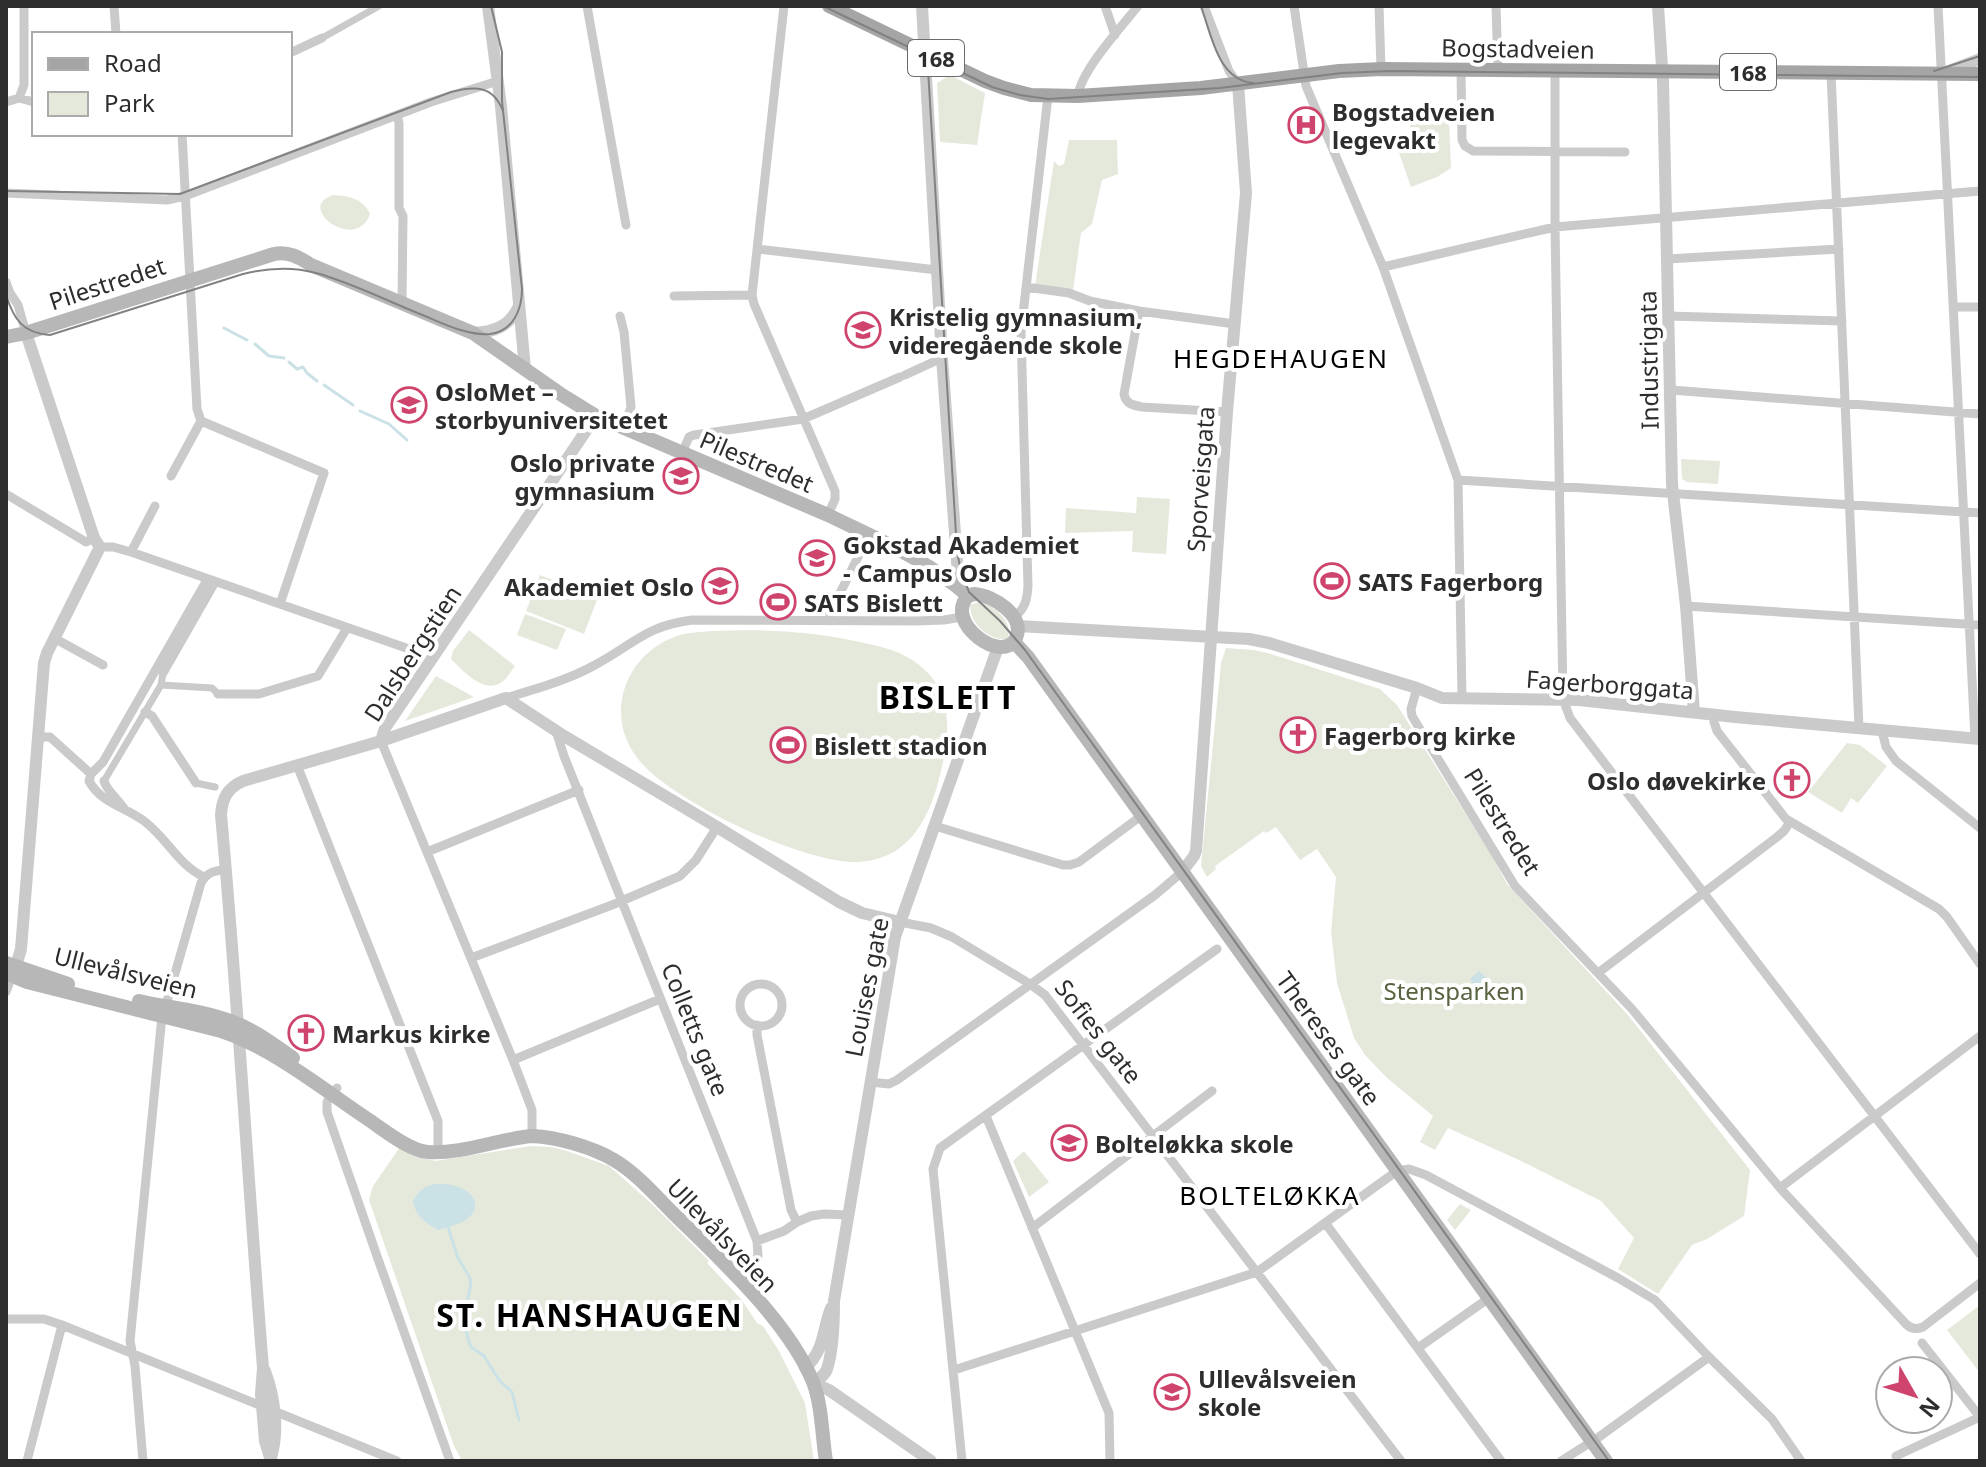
<svg xmlns="http://www.w3.org/2000/svg" width="1986" height="1467" viewBox="0 0 1986 1467" font-family="'Noto Sans',sans-serif">
<style>
.green{fill:#e5e9dc}
.water{fill:#cae1e6}
.lines{fill:none;stroke-linecap:round;stroke-linejoin:round}
.stream{stroke:#cae1e6;stroke-width:3}
.pedestrian{stroke:#cacaca;stroke-width:7}
.minor{stroke:#cacaca;stroke-width:9}
.tertiary{stroke:#cacaca;stroke-width:12}
.secondary{stroke:#b7b7b7;stroke-width:14}
.primary{stroke:#a5a5a5;stroke-width:14}
.tram{stroke:#828282;stroke-width:2}
.labels{text-anchor:middle;dominant-baseline:central;stroke-width:8;stroke-linejoin:round;paint-order:stroke}
.shield{fill:#fff;stroke:#6c6c6c;stroke-width:2}
.shield-label{font-size:22px;font-weight:bold;fill:#2d2d2d}
.street-label{font-size:24px;fill:#2d2d2d;stroke:#fff}
.poi-label{font-size:24px;font-weight:bold;fill:#2d2d2d;stroke:#fff;text-anchor:start}
.park-label{font-size:24px;fill:#586340;stroke:#fff}
.neighbourhood-label{font-size:26px;letter-spacing:2px;fill:#000;stroke:#fff}
.district-label{font-size:32px;font-weight:bold;letter-spacing:2px;fill:#000;stroke:#fff}
</style>
<rect width="100%" height="100%" fill="#fff"/>
<path class="green" d="M950,75L985,93L977,145L940,142L937,83Z
M1410,120H1449L1451,168L1437,177L1411,187L1396,144L1410,139Z
M1069,140H1117L1118,174L1102,180L1092,224L1081,233L1073,291L1035,286L1054,161L1059,166L1064,164Z
M334,195C349,196 364,199 370,214C356,254 293,206 334,195Z
M1681,459L1720,461L1718,484L1687,482L1682,479Z
M1137,497L1170,499L1166,554L1132,552L1133,531L1065,533L1066,508L1136,513Z
M540,575L598,597L584,634L526,611Z
M979,602C994,605 1015,622 1007,639C989,641 970,624 970,605Z
M525,614L566,629L557,650L517,635Z
M469,630L515,666C510,673 505,682 496,685C480,690 461,669 451,659L453,651Z
M713,631C763,629 814,631 864,643C879,646 896,650 909,658C954,685 951,728 941,771C931,815 911,859 859,862C806,865 670,801 638,759C603,715 625,654 677,636C688,632 701,632 713,631Z
M1226,648L1254,650L1271,654L1380,689L1397,705L1491,854L1507,884L1628,1015L1750,1170L1744,1216L1707,1239L1692,1245L1658,1294L1618,1269L1634,1238L1601,1201L1519,1160L1448,1128L1435,1150L1420,1142L1433,1116L1387,1078L1365,1055L1354,1038L1337,983L1331,932L1336,877L1317,849L1300,860L1276,827L1266,833L1264,831L1215,866L1216,869L1207,877L1201,866L1221,663Z
M436,676L474,697L405,721Z
M1847,743L1860,745L1887,766L1858,803L1851,798L1842,813L1808,792Z
M531,1146L551,1147L564,1150L609,1166L652,1204L709,1261L707,1263L741,1299L757,1323L763,1326L779,1351L805,1403L814,1461H462L454,1446L369,1200L373,1186L400,1147L418,1157L435,1161Z
M1024,1151L1049,1182L1029,1197L1013,1161Z
M1460,1204L1471,1210L1455,1230L1447,1220Z
M1980,1305V1373L1947,1330Z"/>
<path class="water" d="M1479,971L1497,987V995L1494,999C1481,1002 1476,988 1470,979Z
M435,1184C444,1184 453,1184 461,1188C475,1194 481,1208 468,1218C460,1225 447,1227 438,1230C425,1223 415,1215 413,1201C418,1191 425,1186 435,1184Z"/>
<g class="lines">
<path class="stream" d="M224,328L247,340
M255,344L269,356L284,358
M289,362L297,369L303,367L307,373L317,381
M324,385L353,405
M360,411L389,424L407,440
M448,1227L458,1258L469,1276L471,1282L465,1316L466,1330L468,1339L471,1347L484,1356L499,1380L512,1392L519,1420"/>
<path class="pedestrian" d="M322,38L379,6
M161,685L212,688L218,694
M104,781L161,685L163,673
M196,783L215,787"/>
<path class="minor" d="M114,6L116,34
M587,6L626,225
M784,6L752,295L754,304L835,491V499L828,515
M1105,6L1115,35
M1204,6L1229,71L1238,84
M1294,6L1306,86L1383,267L1458,480L1462,698
M1379,6L1381,69
M1496,6L1498,70
M1938,6L1975,738
M290,53L322,38
M1461,69L1462,140L1465,146L1473,151L1625,152
M1555,70V227L1563,699L1570,718L1980,1254
M1831,73L1859,728
M1078,96C1080,72 1122,26 1138,6
M19,98L24,85V6
M6,102L19,98L34,102
M397,116L399,123V208L403,216L402,303
M6,193L167,200L185,196L431,102L498,81
M757,249L937,270
M1667,259L1839,249
M1383,267L1555,227L1980,191
M6,282L10,293L18,305L26,333
M1026,287L1069,293L1090,301L1139,311
M674,296L752,295
M1954,307H1980
M620,316L624,332L631,407L624,428
M1668,316L1842,321
M905,375L942,358
M1671,390L1980,414
M1227,412L1142,407C1134,405 1126,405 1124,394L1139,311L1235,324
M201,421L324,473L280,604
M682,453L689,437L694,435L803,419L900,377
M171,476L201,421L197,409L182,134
M1458,480L1980,513
M6,494L86,542L94,538
M100,547H113L131,552L412,650
M131,552L155,506
M1686,606L1980,625
M1014,618C1025,608 1027,601 1028,586L1021,332L1048,96
M830,621V613L861,551
M54,638L103,665
M163,673L215,582
M1417,688L1411,709L1412,716L1515,886L1632,1009L1780,1188L1906,1324C1911,1329 1916,1330 1923,1327L1980,1283
M218,694H259L318,676L347,628
M506,698C536,689 568,680 595,665C633,645 645,626 692,620L916,621L944,620L962,617
M145,712L152,716L196,783
M1714,715V722L1717,731L1786,819L1939,909L1947,917L1980,964
M556,731L564,756L757,1241L758,1256L738,1280
M1882,731L1886,747L1896,761L1980,828
M39,737H50L91,774L89,781C101,803 125,807 144,821C167,838 178,865 204,877
M381,741L513,1060L532,1110V1136
M297,765L438,1121V1151
M91,774L103,762L207,580
M104,781C106,790 119,800 125,810
M935,826L1063,865H1070L1079,862L1141,816
M427,852L579,790
M900,922L931,928L952,937L1030,984L1045,995L1401,1461
M471,958L612,905L680,876L696,860L717,827
M1598,973L1777,837L1784,831L1790,822
M740 1005a21 21 0 1 1 42 0a21 21 0 1 1-42 0Z
M6,992L13,973
M166,1005L201,883C207,872 214,871 226,869
M757,1025V1035L791,1210L797,1222
M513,1060L660,999
M870,1082L889,1084L897,1080L1155,895L1182,872
M337,1088L327,1102V1112L378,1259L450,1461
M986,1116L1109,1413L1110,1461
M1780,1188L1980,1036
M1326,1224L1501,1461
M1032,1228L1212,1091
M757,1241L784,1231L797,1222L811,1216L824,1214L848,1215
M6,1319H44L62,1325L397,1461
M1922,1343L1980,1417
M1418,1348L1489,1298
M954,1370L1257,1272L1397,1171L1409,1169L1426,1175L1618,1278L1655,1300L1709,1357L1772,1419L1801,1461
M1896,1456L1980,1417
M27,1461L62,1325
M143,1461L135,1366L130,1341L162,1016
M962,1461L933,1169L940,1148L1217,949
M1561,1461L1599,1437L1709,1357"/>
<path class="tertiary" d="M488,6L501,106L525,369
M922,6L942,358L959,588
M1658,6L1663,82L1672,484L1686,606L1694,712
M1946,72L1980,59
M473,333C495,332 510,326 519,306
M1018,626L1249,639L1269,643L1417,688L1442,698L1579,700L1735,717L1980,739
M381,741L385,728L596,416
M1182,872L1194,856L1196,851L1227,412L1246,193L1238,84
M16,966L21,949L44,663L47,653L100,547L94,538L26,333
M805,1368C825,1350 822,1331 831,1308
M265,1371C275,1398 279,1430 271,1458
M271,1461L265,1441L261,1394L263,1368C248,1184 238,999 221,815C222,799 227,788 243,781L381,741L506,698L564,736L717,827L839,902L862,913L900,922
M931,1461L829,1390L813,1383C819,1379 825,1375 827,1369C833,1351 834,1320 834,1301L895,937L998,647"/>
<path class="secondary" d="M6,337L26,333L274,254C288,251 299,257 311,265L473,333L562,395L596,416L828,515C877,539 928,560 968,596
M974,594C993,595 1026,616 1016,638C1003,666 943,622 968,596Z
M1014,642L1028,657L1606,1461
M6,963L68,984
M6,973L27,982L221,1031C271,1047 324,1090 369,1120C384,1130 410,1151 428,1152C463,1154 498,1139 532,1136C557,1137 592,1147 614,1160C636,1173 655,1195 673,1213C719,1258 789,1322 813,1382C822,1405 822,1437 826,1461
M139,1001C170,1008 202,1010 233,1022C255,1030 274,1045 293,1058"/>
<path class="primary" d="M829,6L985,81L1004,88L1031,95L1078,96L1201,88L1339,71L1382,69L1980,74"/>
<path class="tram" d="M823,6L992,87L1020,95L1048,99L1220,88L1342,73L1390,71L1980,77
M1201,6C1211,34 1218,80 1253,83
M914,44L927,60L928,69L957,551L961,572L969,592L1000,621L1025,650L1609,1461
M1934,71L1980,56
M6,191L180,194L451,92C475,86 493,85 503,111
M6,295C14,320 23,333 50,335L243,274C267,268 291,266 316,273C353,283 389,302 425,316C444,324 468,336 490,334C513,331 522,310 522,289L502,101V52L491,6"/>
</g>
<defs>
<symbol id="hospital-ring" viewBox="-11 -11 22 22"><circle r="9.5" fill="#fff" stroke="#ce446c" stroke-width="1.5"/><path d="M-5-5h3v3.5h4V-5h3V5h-3V1.5h-4V5h-3Z" fill="#ce446c"/></symbol>
<symbol id="school-ring" viewBox="-11 -11 22 22"><circle r="9.5" fill="#fff" stroke="#ce446c" stroke-width="1.5"/><path d="M0-5L7-2L0 1L-7-2ZM-4 1L0 2.5L4 1V4Q0 6-4 4Z" fill="#ce446c"/></symbol>
<symbol id="university-ring" viewBox="-11 -11 22 22"><circle r="9.5" fill="#fff" stroke="#ce446c" stroke-width="1.5"/><path d="M0-5L7-2L0 1L-7-2ZM-4 1L0 2.5L4 1V4Q0 6-4 4Z" fill="#ce446c"/></symbol>
<symbol id="stadium-ring" viewBox="-11 -11 22 22"><circle r="9.5" fill="#fff" stroke="#ce446c" stroke-width="1.5"/><path d="M0-5a6.5 5 0 1 0 0 10a6.5 5 0 1 0 0-10ZM-3.5-1.8h7v3.6h-7Z" fill="#ce446c"/></symbol>
<symbol id="church-ring" viewBox="-11 -11 22 22"><circle r="9.5" fill="#fff" stroke="#ce446c" stroke-width="1.5"/><path d="M-1.2-6h2.4v3.5h3.3v2.4h-3.3V6h-2.4V-.1h-3.3v-2.4h3.3Z" fill="#ce446c"/></symbol>
</defs>
<g fill-rule="evenodd">
<use href="#hospital-ring" x="1286" y="105" width="40" height="40"/>
<use href="#school-ring" x="843" y="310" width="40" height="40"/>
<use href="#university-ring" x="389" y="385" width="40" height="40"/>
<use href="#school-ring" x="661" y="456" width="40" height="40"/>
<use href="#university-ring" x="797" y="538" width="40" height="40"/>
<use href="#stadium-ring" x="1312" y="561" width="40" height="40"/>
<use href="#school-ring" x="700" y="566" width="40" height="40"/>
<use href="#stadium-ring" x="758" y="582" width="40" height="40"/>
<use href="#church-ring" x="1278" y="715" width="40" height="40"/>
<use href="#stadium-ring" x="768" y="725" width="40" height="40"/>
<use href="#church-ring" x="1772" y="760" width="40" height="40"/>
<use href="#church-ring" x="286" y="1013" width="40" height="40"/>
<use href="#school-ring" x="1049" y="1123" width="40" height="40"/>
<use href="#school-ring" x="1152" y="1372" width="40" height="40"/>
</g>
<g class="labels">
<g class="shield">
<rect x="908" y="40" width="56" height="36" rx="6"/>
<rect x="1720" y="54" width="56" height="36" rx="6"/>
</g>
<g class="shield-label">
<text x="936" y="58">168</text>
<text x="1748" y="72">168</text>
</g>
<g class="street-label">
<text transform="translate(1518 48) rotate(1)">Bogstadveien</text>
<text transform="translate(107 283) rotate(-18)">Pilestredet</text>
<text transform="translate(1648 360) rotate(-91)">Industrigata</text>
<text transform="translate(757 461) rotate(23)">Pilestredet</text>
<text transform="translate(1200 479) rotate(-86)">Sporveisgata</text>
<text transform="translate(412 653) rotate(-57)">Dalsbergstien</text>
<text transform="translate(1610 684) rotate(4)">Fagerborggata</text>
<text transform="translate(1503 821) rotate(58)">Pilestredet</text>
<text transform="translate(126 972) rotate(14)">Ullevålsveien</text>
<text transform="translate(866 987) rotate(-79)">Louises gate</text>
<text transform="translate(696 1029) rotate(68)">Colletts gate</text>
<text transform="translate(1099 1031) rotate(52)">Sofies gate</text>
<text transform="translate(1329 1038) rotate(54)">Thereses gate</text>
<text transform="translate(723 1235) rotate(46)">Ullevålsveien</text>
</g>
<g class="poi-label">
<text x="1332" y="111">Bogstadveien<tspan x="1332" dy="28">legevakt</tspan></text>
<text x="889" y="316">Kristelig gymnasium,<tspan x="889" dy="28">videregående skole</tspan></text>
<text x="435" y="391">OsloMet –<tspan x="435" dy="28">storbyuniversitetet</tspan></text>
<text x="655" y="462" text-anchor="end">Oslo private<tspan x="655" dy="28">gymnasium</tspan></text>
<text x="843" y="544">Gokstad Akademiet<tspan x="843" dy="28">- Campus Oslo</tspan></text>
<text x="1358" y="581">SATS Fagerborg</text>
<text x="694" y="586" text-anchor="end">Akademiet Oslo</text>
<text x="804" y="602">SATS Bislett</text>
<text x="1324" y="735">Fagerborg kirke</text>
<text x="814" y="745">Bislett stadion</text>
<text x="1766" y="780" text-anchor="end">Oslo døvekirke</text>
<text x="332" y="1033">Markus kirke</text>
<text x="1095" y="1143">Bolteløkka skole</text>
<text x="1198" y="1378">Ullevålsveien<tspan x="1198" dy="28">skole</tspan></text>
</g>
<g class="park-label">
<text x="1454" y="990">Stensparken</text>
</g>
<g class="neighbourhood-label">
<text x="1281" y="358">HEGDEHAUGEN</text>
<text x="1270" y="1195">BOLTELØKKA</text>
</g>
<g class="district-label">
<text x="948" y="696">BISLETT</text>
<text x="590" y="1314">ST. HANSHAUGEN</text>
</g>
</g>
<rect width="1986" height="1467" fill="none" stroke="#2d2d2d" stroke-width="16"/>
<rect x="32" y="32" width="260" height="104" fill="#ffffff" stroke="#ababab" stroke-width="2"/>
<rect x="48" y="58" width="40" height="12" fill="#a5a5a5" stroke="#ababab" stroke-width="2"/>
<text x="104" y="72" font-size="24" fill="#2d2d2d">Road</text>
<rect x="48" y="92" width="40" height="24" fill="#e5e9dc" stroke="#ababab" stroke-width="2"/>
<text x="104" y="112" font-size="24" fill="#2d2d2d">Park</text>
<g transform="translate(1914 1395) rotate(129)"><circle r="38" fill="#ffffff" stroke="#ababab" stroke-width="2"/>
<path d="M0-6L14 30L0 20L-14 30Z" fill="#ce446c"/>
<text y="-12" font-size="22" font-weight="bold" text-anchor="middle" fill="#2d2d2d">N</text>
</g>
</svg>
